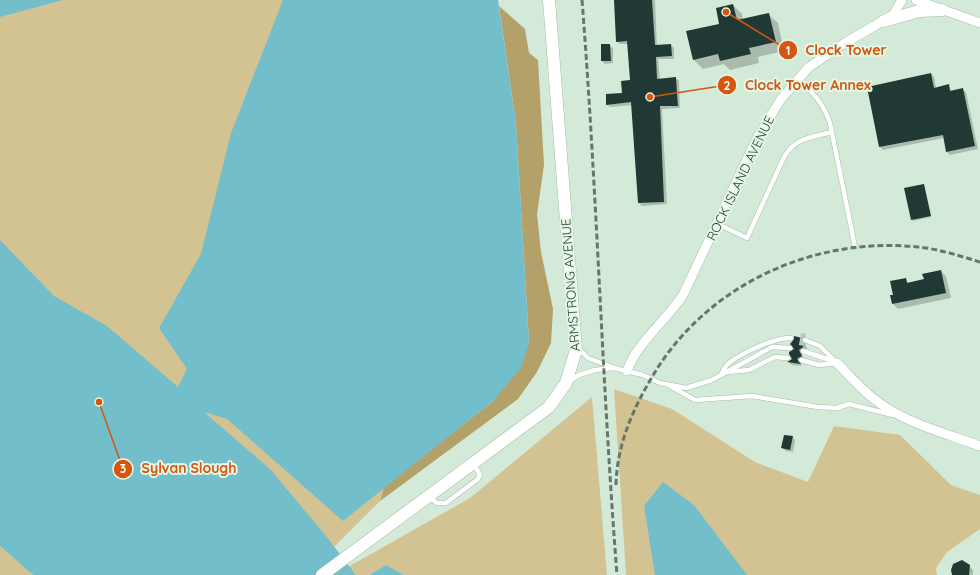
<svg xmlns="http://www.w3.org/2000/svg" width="980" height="575" viewBox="0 0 980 575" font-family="Quicksand,sans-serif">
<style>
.green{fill:#d4c392}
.forest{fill:#b4a069}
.water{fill:#73becb}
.shadow{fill:#0003}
.building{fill:#203934}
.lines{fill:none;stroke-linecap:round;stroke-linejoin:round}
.secondary-tunnel{stroke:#b4c8b8;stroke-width:12;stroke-dasharray:12 6;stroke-linecap:butt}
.lane-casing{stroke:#a6bbaa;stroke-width:5.5}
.street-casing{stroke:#a6bbaa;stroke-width:10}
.secondary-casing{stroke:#a6bbaa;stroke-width:13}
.lane{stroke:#fff;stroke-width:4.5}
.street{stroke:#fff;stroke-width:9}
.secondary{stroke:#fff;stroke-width:12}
.rail{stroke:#67756a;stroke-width:3;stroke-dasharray:6 3;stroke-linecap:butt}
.labels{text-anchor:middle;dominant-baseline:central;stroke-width:4;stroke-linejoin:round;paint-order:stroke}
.street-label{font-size:13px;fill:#353e37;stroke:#e2f7e5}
.leader{fill:none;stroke:#d65610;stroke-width:1.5}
.callout-dot{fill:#d65610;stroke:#e2f7e5;stroke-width:1.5}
.mark-label{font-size:12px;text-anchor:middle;font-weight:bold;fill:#fff}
.callout-label{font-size:14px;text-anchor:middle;font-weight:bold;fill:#d65610;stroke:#e2f7e5;stroke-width:4;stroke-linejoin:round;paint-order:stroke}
</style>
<rect width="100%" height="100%" fill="#d4ead8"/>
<path class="green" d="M0,0H310L384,487L380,501L333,548L198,416L178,387L0,276Z
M614,389L672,409L755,462L808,482L834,426L900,435L951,485L980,495V529L947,552L936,568L937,575H626Z
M592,397L607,575H404L386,565L369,575H356L348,567L470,498Z
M0,546L33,575H0Z"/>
<path class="forest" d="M499,6L525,29L529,53L538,60L544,165L537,214L541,252L553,309L551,343L537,372L518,399L380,501L384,487L493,401L529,342L516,124Z"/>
<path class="water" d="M0,0H63L0,17Z
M283,0H498L516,124L529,342L521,368L493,401L343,521L227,419L204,412L270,469L326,536L356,575H33L0,546V240L54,296L107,326L178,387L187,369L159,328L201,254L231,133Z
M663,482L694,505L747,575H655L644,506Z
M386,565L404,575H369Z"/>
<path class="shadow" d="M615,0H655L657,46L671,45L674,48V59H658L660,80L675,78L679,81L680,108L662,109L667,204L642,206L639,203L632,105L610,107L607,104L623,94L631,81L629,44H620L617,41Z
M733,5L742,14L743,20L768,14L778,23L784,51L758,57L759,63L730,70L724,64L703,69L694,60Z
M609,45L613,48V63L605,64L602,61Z
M931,74L934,77L936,88L948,86L952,91L962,89L966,92L978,149L950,155L947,152L944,138L883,150L880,147L868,87Z
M923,185L931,217L913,221L906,188Z
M941,271L946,276L951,298L898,309L893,304L894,295L905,279L909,283L925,280Z
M802,338L807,348L806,350L802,354L804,360L800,363L802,366L792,365L789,362L793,359L795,349Z
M792,437L795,440L793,452L786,451L782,448Z
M969,566L973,570V575H954Z"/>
<path class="building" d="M614,0H652L655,45L671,44L672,56L656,57L657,79L676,77L677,93L678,106H660L664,202L638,203L631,102L606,105V94L622,93L621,81L630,80L627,41L616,42Z
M733,4L737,20L769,13L776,42L749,48L751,54L720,61L718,54L693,60L686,31L719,24L716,8Z
M601,44H610L611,61H601Z
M931,73L934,88L949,84L950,91L963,88L975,146L946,152L943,135L879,147L867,87Z
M924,184L931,216L911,220L904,188Z
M941,270L946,293L892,304L890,295H893L890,281L906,278L907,283L924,279L922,274Z
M794,336L802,338L801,341L804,344L803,347L799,350L802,356L797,359L801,364L787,362L792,359L789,354V352L794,349L790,344L794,339Z
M784,435L793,436L790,450L781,448Z
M962,560L970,565L969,575H952L951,570L953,564Z"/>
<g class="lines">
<path class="secondary-tunnel" d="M800,339L805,340"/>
<defs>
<path id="lane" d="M797,79C814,94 822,101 830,123L855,247
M718,224L747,238L784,157C795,138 812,137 832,132
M805,340L820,346L837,363
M578,348L588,358L612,367
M803,351L836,362
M801,360L819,365L837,363
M726,372L749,370L775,357L788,358
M722,373C724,369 726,365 730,362C742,353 776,337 791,338
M569,381L579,375L595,370L614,368L643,375L660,383L686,388L712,380L772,347L790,348
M670,386L695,400L752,396L818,407L837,408L849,404L893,415
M429,497L437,503H446L478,479L480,475L473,463"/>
<path id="street" d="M916,0L980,23
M837,363C849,375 861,389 874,399C904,423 945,433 980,446
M627,371C638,341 666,321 683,295L757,138L781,99L809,67L845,43L893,15L902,0"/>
<path id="secondary" d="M884,21L919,11L942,10
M322,575L549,407L566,383L576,350L549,0"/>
</defs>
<use href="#lane" class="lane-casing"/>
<use href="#street" class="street-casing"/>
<use href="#secondary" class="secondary-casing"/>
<use href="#lane" class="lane"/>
<use href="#street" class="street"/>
<use href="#secondary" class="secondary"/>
<path class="rail" d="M582,0C597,191 602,383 617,575
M616,485C617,445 632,411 652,377C706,285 813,236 918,247C939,249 960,256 980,262"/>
</g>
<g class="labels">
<g class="street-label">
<text transform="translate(740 178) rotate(-64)">ROCK ISLAND AVENUE</text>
<text transform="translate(570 285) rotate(-94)">ARMSTRONG AVENUE</text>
</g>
</g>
<path class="leader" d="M726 12L788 50M650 97L727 85M99 402L123 469"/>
<g class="callout-dot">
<circle cx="726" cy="12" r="4"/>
<circle cx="650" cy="97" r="4"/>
<circle cx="99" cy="402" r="4"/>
<circle cx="788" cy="50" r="10"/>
<circle cx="727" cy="85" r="10"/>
<circle cx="123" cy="469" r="10"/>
</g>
<g class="mark-label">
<text x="788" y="55">1</text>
<text x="727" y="90">2</text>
<text x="123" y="473">3</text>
</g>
<g class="callout-label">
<text x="846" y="55">Clock Tower</text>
<text x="808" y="90">Clock Tower Annex</text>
<text x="189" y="473">Sylvan Slough</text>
</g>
</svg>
